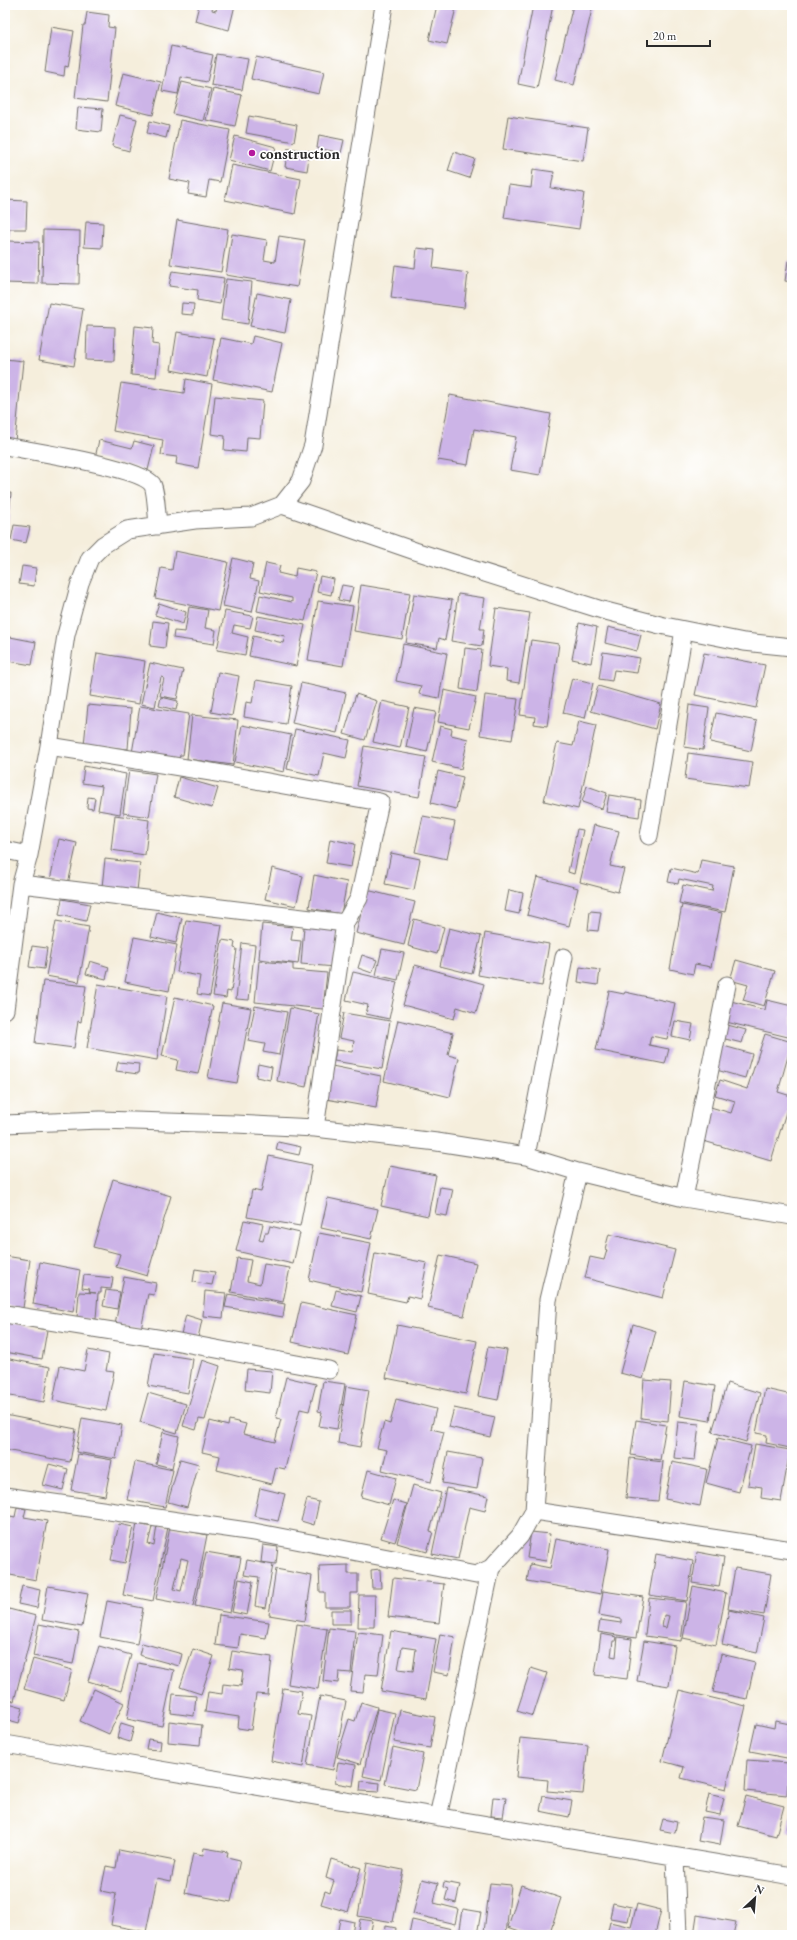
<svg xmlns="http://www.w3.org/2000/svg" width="797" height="1940" viewBox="0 0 797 1940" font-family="'EB Garamond',serif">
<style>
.building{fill:#ccb4e7;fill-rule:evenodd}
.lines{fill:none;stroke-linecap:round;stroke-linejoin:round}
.minor-casing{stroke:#726f69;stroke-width:19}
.minor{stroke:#fff;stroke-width:17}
.poi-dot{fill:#b5179e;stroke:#fff;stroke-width:1.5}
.labels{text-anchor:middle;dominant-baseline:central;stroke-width:3.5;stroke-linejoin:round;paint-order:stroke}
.poi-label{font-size:15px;font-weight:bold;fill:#2b2b2b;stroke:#fff;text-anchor:start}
</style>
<rect width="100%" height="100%" fill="#fff"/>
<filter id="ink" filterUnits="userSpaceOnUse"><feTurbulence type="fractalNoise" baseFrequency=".025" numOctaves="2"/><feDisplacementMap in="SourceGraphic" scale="8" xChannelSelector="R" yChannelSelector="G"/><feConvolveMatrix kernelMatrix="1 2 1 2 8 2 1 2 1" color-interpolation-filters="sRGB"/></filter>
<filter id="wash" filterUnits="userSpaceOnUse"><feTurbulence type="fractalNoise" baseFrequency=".012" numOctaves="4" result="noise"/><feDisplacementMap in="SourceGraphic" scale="16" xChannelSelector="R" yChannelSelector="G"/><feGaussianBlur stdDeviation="0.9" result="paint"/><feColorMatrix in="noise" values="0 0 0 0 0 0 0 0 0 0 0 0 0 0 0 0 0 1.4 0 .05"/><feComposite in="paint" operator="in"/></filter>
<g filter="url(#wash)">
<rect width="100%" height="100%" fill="#f5eedc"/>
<g id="blocks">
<path class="building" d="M199,5H213L212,10L216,11L217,5H235L229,30L195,21Z
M437,5L456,8L447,44L429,40Z
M533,5H553L537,88L518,84Z
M573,5H593L574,85L555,80Z
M87,12L109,15L108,27L115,28L107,102L75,98L83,25H85Z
M51,27L74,31L68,67L65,66L64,76L45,72Z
M171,46L213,55L207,82L181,77L178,94L162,91Z
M216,54L248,59L242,90L211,85Z
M256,57L324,72L319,94L251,79Z
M123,73L161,82L153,115L115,106Z
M182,82L211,89L203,121L173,114Z
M213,89L242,95L235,126L206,120Z
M78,107L103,109L101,132L76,129Z
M120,115L137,119L129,151L112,146Z
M249,116L297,125L294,142L246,133Z
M508,116L588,128L583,161L503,149Z
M180,120L230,130L220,182L209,180L206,197L188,194L190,183L169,179Z
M150,121L169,126L166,138L147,133Z
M319,135L344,140L341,153L317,148Z
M235,136L276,147L270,171L229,160Z
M288,148L310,151L307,171L285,167Z
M454,152L475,159L469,178L448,171Z
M232,165L301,179L295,214L225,200Z
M533,169L554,172L551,188L584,193L579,229L504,218L509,185L531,188Z
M5,200L27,201L26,229H9L8,241L39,242L38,284L5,283Z
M177,220L228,229L221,272L170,264Z
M86,222L103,223L102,248L84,247Z
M43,230L80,231L79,284L42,283Z
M232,234L267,240L264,260L275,262L279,236L305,240L297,287L226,275Z
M417,248L435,250L433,268L468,273L464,308L391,298L395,265L415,268Z
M788,261H792V282L785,281Z
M172,271L224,278L220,304L197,300L198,290L169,286Z
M226,279L252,282L248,324L221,320Z
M257,293L291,300L285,333L250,326Z
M49,303L83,309L74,366L39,360Z
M182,303L194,304L193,315L181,314Z
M87,326L115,327L114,361L86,360Z
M135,326L153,328L152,344L159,345L156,377L131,375Z
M177,332L214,338L207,377L171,370Z
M253,336L282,343L272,392L213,380L221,338L251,344Z
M5,359L23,361L15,442L5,441Z
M186,379L212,384L198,468L176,464L177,457L161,455L163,440L113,431L121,383L184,393Z
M450,395L551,414L540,475L510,470L516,437L474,429L468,465L438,460Z
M215,396L263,401L260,438L247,437L246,452L224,450L225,436L211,434Z
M99,440L132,448L134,441L154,446L148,470L95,458Z
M5,493H11L7,534H5Z
M14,525L30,527L26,543L11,540Z
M175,551L228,562L218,611L155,598L161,568L172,570Z
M233,558L253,563L250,579L259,581L252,612L223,606Z
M266,563L280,566L278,573L295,577L296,568L316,572L305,621L257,611L260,595L292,602V598L260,591Z
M22,566L36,568L34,586L19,584Z
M320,576L334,579L331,595L317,592Z
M342,585L353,587L349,602L338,600Z
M361,585L410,593L402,639L354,631Z
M414,594L452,600L445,640L439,638L437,648L406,643Z
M458,594L485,598L480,629H484L482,646L451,641Z
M318,601L353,606L343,666L308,660Z
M159,603L186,612L183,624L155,615Z
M189,607L208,610L205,628L216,630L214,644L173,638L174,631L185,632Z
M496,608L530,613L519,683L506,681L507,669L488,666Z
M225,611L253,616L250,628L234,625L232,633L248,637L245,655L217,650Z
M258,616L305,625L296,666L249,656L253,636L283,643L285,636L255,630Z
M153,621L168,623L165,648L150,646Z
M579,623L597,627L591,663L572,659Z
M608,627L641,635L637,651L605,643Z
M5,636L36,642L32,665L8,661L5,670Z
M531,640L559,644L547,726L534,724L535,717L520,715Z
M403,644L447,653L439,698L419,694L421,686L396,681Z
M465,648L482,650L477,692L460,689Z
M603,652L640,658L637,673L614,670L612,681L599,679Z
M97,653L145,661L139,704L90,696Z
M704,653L765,665L756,708L695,695Z
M150,663L183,670L177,699L160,696L164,678L161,677L155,707L141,704Z
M218,672L239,676L232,716L211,712Z
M572,678L593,683L585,718L563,713Z
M256,680L292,686L286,724L244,717L246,702L252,703Z
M301,683L346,693L337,733L292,723Z
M598,686L661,704L655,729L591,711Z
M444,690L476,697L469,728L438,722Z
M356,694L377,701L365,740L344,734Z
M485,695L518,699L512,740L480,735Z
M161,697L178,701L176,710L159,706Z
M382,701L409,707L400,748L373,742Z
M88,705L131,709L128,749L84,745Z
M689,705L709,708L703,750L684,747Z
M140,706L189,714L183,755H180L179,760L132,753Z
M414,708L436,712L427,752L406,747Z
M716,713L757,721L751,751L710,742Z
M192,715L238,720L233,765L187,759Z
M579,721L596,725L578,809L544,801L557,743L573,746Z
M242,725L291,735L284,772L235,762Z
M440,726L452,729L451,735L468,739L461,769L432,762Z
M295,729L350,740L346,758L324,753L319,776L287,769Z
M364,746L426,757L419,797L357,786Z
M688,753L753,762L749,788L685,779Z
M84,766L126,774L120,814L98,810L102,786L82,783Z
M129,770L156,774L149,817L123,813Z
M438,771L463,777L456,809L431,803Z
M179,777L218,788L212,808L174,797Z
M587,786L607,793L602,809L582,802Z
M609,795L641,800L639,817L606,812Z
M88,797L95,798L93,809L87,808Z
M115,815L149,820L145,855L111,850Z
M423,816L455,822L447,859L415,852Z
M594,825L619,831L610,866L624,869L618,892L580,882Z
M577,829L583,830L574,874L568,872Z
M59,839L77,843L68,884L50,880Z
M330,839L355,844L351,867L326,863Z
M391,853L420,859L414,890L385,884Z
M105,859L140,863L137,891L102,887Z
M701,860L734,866L725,912L679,903L683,885L712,891L713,886L679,879L678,884L668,882L671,868L698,874Z
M272,868L303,876L296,906L265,899Z
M314,875L347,882L341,914L309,908Z
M537,877L578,888L569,926L527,915Z
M367,890L415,902L404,945L356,933Z
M509,890L523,893L519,914L505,911Z
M62,899L90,904L86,921L59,915Z
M682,905L722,913L711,967L695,964L693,974L670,969Z
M590,911L601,912L598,931L588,930Z
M157,912L182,918L176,943L151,937Z
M414,919L444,927L437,954L408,946Z
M186,920L222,925L210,996L197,994L200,976L177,972Z
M56,921L89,927L79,982L46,976Z
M262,924L293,927L291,940L301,941L298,964L259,959Z
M304,927L338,930L335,967L301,964Z
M449,928L481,936L472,974L440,966Z
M485,933L549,944L542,986L478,975Z
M134,937L177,945L169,991L125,982Z
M222,940L235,942L234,948L237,949L231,992L227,991L226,998L213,996Z
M242,943L255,945L249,1000L236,999Z
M32,946L47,948L44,969L29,967Z
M382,949L404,953L398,980L376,975Z
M362,955L377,960L372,973L358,968Z
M736,960L775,971L764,1006L743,1000L748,985L730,980Z
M90,961L109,967L106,979L86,974Z
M259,961L293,964V970L327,973L323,1009L255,1002Z
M415,965L484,984L476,1013L457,1007L454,1019L403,1005Z
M580,967L600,970L598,985L578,982Z
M353,972L397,982L389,1019L366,1014L368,1005L346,1000Z
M43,981L86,986L81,1022L78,1021L74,1048L35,1043Z
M98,984L167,996L157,1060L87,1048Z
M609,991L624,994L625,992L675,1003L667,1039L651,1036L649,1045L669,1049L665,1064L596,1050Z
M175,997L213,1006L198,1074L176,1070L178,1060L162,1056Z
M727,1000L765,1010L767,1000L792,1006V1038L722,1021Z
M222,1003L251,1008L237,1083L208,1078Z
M255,1006L287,1012L279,1055L263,1052L265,1044L248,1041Z
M290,1008L319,1014L306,1087L277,1081Z
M344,1013L390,1021L382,1069L334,1061L336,1050L352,1052L354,1041L339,1038Z
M398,1020L453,1033L448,1055L459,1058L450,1097L384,1081Z
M675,1021L693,1024L690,1040L672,1036Z
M724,1024L746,1030L742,1043L721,1038Z
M765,1034L792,1042L778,1092L791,1096L771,1161L697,1139L707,1106L731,1113L735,1101L715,1095L720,1080L747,1089Z
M720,1045L752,1054L745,1078L713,1069Z
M118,1062L139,1064L138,1074L116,1071Z
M258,1064L272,1067L270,1080L256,1077Z
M332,1066L381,1076L376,1108L326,1099Z
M278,1142L301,1147L299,1155L276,1150Z
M269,1156L312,1165L300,1226L247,1217L252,1190L261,1192Z
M390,1166L436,1175L428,1216L381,1206Z
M113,1179L171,1196L147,1276L116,1267L120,1254L93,1247Z
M440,1187L453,1189L447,1216L435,1214Z
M328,1198L378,1209L371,1239L321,1228Z
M244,1220L263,1224L259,1240L263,1241L265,1233H268L270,1226L300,1233L293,1264L236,1251Z
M319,1233L371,1243L361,1292L309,1280Z
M609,1234L675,1250L663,1298L585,1278L590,1257L604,1260L607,1250L605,1249Z
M375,1253L427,1263L420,1299L408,1296L406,1302L368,1294Z
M440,1255L476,1263L464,1316L428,1308Z
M5,1256L30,1260L23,1308L5,1305Z
M237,1258L251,1260L247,1281L260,1284L264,1264L290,1268L283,1302L231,1292Z
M40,1262L80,1270L73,1312L33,1304Z
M195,1269L215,1272L212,1285L193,1282Z
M84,1275L113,1278L111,1289L101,1288V1293H98L96,1319L77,1318L79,1292L96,1293L89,1292L90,1289L82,1288Z
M124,1277L156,1283L154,1295L148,1294L141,1330L115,1325Z
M106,1290L120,1292L117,1309L103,1306Z
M336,1290L361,1296L357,1312L332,1306Z
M205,1291L226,1293L223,1318L203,1316Z
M228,1294L285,1304L283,1317L225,1307Z
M301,1303L357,1315L348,1355L292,1342Z
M186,1315L202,1320L198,1338L181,1334Z
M5,1322L47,1330L42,1359L5,1352Z
M633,1324L656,1331L643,1379L620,1373Z
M397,1325L477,1341L466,1394L386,1378Z
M488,1347L507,1350L498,1400L478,1396Z
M88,1350L109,1354L106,1371L114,1372L106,1411L53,1400L60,1366L84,1371Z
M154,1353L193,1359L188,1393L148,1386Z
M5,1358L50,1367L44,1402L5,1395Z
M202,1360L220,1366L205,1420L199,1419L196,1430L183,1426Z
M247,1369L272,1371L270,1393L245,1390Z
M286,1377L316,1384L309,1411L300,1409L285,1469L276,1467L272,1484L217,1470L220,1456L202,1452L210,1421L228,1426L229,1420L246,1424L243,1434L275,1442L281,1419L276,1418Z
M644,1380L671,1382L668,1421L641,1418Z
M323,1381L345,1384L337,1429L319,1426L322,1412L318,1411Z
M685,1381L715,1386L710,1421L680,1416Z
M727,1383L760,1393L746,1442L712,1432Z
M346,1386L369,1390L360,1447L338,1443Z
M765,1389L792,1395V1436L790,1448L766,1443L767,1435L756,1433Z
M148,1393L186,1404L177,1433L140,1422Z
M396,1399L436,1409L431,1429L444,1432L431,1482L382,1470L387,1450L377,1448L384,1422L390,1424Z
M454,1408L495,1417L490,1437L449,1427Z
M5,1415L76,1429L70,1462L5,1450Z
M82,1418L122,1425L116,1459L76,1452Z
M636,1420L666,1425L660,1460L631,1455Z
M678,1422L699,1424L695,1460L674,1458Z
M163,1432L179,1436L172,1468L156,1464Z
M718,1438L751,1446L739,1492L706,1483Z
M755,1444L790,1450L781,1501L761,1498L762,1487L748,1485Z
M448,1452L482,1458L477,1489L442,1483Z
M78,1454L112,1460L105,1496L71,1490Z
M630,1458L663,1462L658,1501L626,1498Z
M180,1459L199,1464L187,1507L168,1502Z
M135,1462L173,1470L165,1507L127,1500Z
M672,1462L707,1469L700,1506L665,1499Z
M49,1464L68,1469L63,1490L43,1485Z
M368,1470L396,1478L389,1505L361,1497Z
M413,1485L441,1493L430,1531L433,1532L427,1552L397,1543Z
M260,1488L285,1494L278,1521L254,1516Z
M446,1488L488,1496L485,1511L469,1507L458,1559L432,1554Z
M307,1499L319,1502L314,1525L301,1521Z
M393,1500L407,1504L395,1542L381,1538Z
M17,1507L26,1509L24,1517L47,1521L36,1580L5,1574V1544L10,1516L15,1517Z
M119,1524L133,1527L125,1563L111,1560Z
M137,1524L152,1527L148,1544L154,1546L157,1525L168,1527L153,1601L123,1595Z
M170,1527L207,1535L193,1606L156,1599ZM181,1558L188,1560L181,1591L174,1589Z
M531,1532L550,1534L546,1561L527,1558Z
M556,1539L609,1549L601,1594L527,1581L530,1564L550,1568Z
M263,1545L278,1547L276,1564L261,1562Z
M206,1552L241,1558L230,1613L195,1606Z
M697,1552L724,1557L719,1587L692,1583Z
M656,1554L693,1561L687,1601L649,1595Z
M247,1560L273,1565L265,1608L255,1606L259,1577L244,1575Z
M348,1565V1574H358V1593H350V1607H325V1592H320L319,1566Z
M735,1568L771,1574L764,1615L728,1609Z
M276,1569L312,1576L305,1621L269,1615Z
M380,1569L381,1588H372L371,1570Z
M393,1578L444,1584L439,1623L388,1617Z
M239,1579L253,1582L247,1615L232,1612Z
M22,1586L40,1590L37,1608L18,1604Z
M48,1586L88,1593L82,1627L42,1620Z
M693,1586L726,1593L716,1645L683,1638Z
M603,1591L643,1597L636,1638L598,1632L600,1620L621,1623V1619L599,1615Z
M359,1595H375L374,1627H358Z
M649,1598L686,1602L681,1641L645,1636ZM664,1615L669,1616L666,1628L662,1627Z
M107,1601L143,1608L137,1644L100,1637Z
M5,1608L36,1616L14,1701L5,1699Z
M331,1610H351V1624H331Z
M729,1610L764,1618L757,1653L722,1645Z
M219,1615L269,1622L266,1638L240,1634L238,1648L215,1645Z
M39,1624L79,1632L73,1664L33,1656Z
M297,1624L327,1629L318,1689L288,1684Z
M329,1628L355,1631L351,1673L339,1672L338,1683L323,1681Z
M391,1631L436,1639L426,1699L381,1691ZM402,1647L416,1649L413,1671L398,1669Z
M358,1632L383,1635L378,1675L365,1674L363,1692L350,1691Z
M440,1634L455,1637L449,1675L433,1672Z
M601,1634L617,1637L616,1641H613L611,1656L616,1657L618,1637L632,1639L627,1679L595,1675Z
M644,1641L675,1646L669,1686L637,1681Z
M142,1643L182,1654L179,1666L139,1655Z
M99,1646L131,1655L121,1691L88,1681Z
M193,1649L214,1656L201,1694L180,1687Z
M232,1651L272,1657L268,1695L256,1694L251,1730L238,1728L239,1717L205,1712L208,1692L222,1694L223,1684L241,1686L243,1670L229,1668Z
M721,1654L755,1662L747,1699L713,1692Z
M33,1659L72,1670L64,1700L24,1689Z
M138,1663L174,1670L162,1726L127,1719Z
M531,1668L547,1673L533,1716L517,1711Z
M283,1688L302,1691L298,1714L311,1716L303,1767L271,1761Z
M94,1689L124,1703L109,1734L80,1721Z
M679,1690L746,1706L726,1789L681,1778L684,1767L662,1761Z
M173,1694L196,1696L194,1716L171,1713Z
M320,1696L346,1701L333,1770L307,1765Z
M5,1702L23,1707L19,1723L5,1719Z
M361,1702L377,1707L360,1764L337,1757L349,1719L355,1721Z
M377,1709L395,1713L381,1780L363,1776Z
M400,1710L435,1717L430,1748L394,1742Z
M169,1721L202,1725L200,1745L168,1742Z
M775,1721L790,1724L788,1731H792V1759L750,1751L756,1724L774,1728Z
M121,1723L134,1727L130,1742L117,1738Z
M520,1738L588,1745L583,1794L547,1791L548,1780L516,1777Z
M148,1739L161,1741L160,1750L146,1749Z
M393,1747L423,1754L416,1790L385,1784Z
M747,1760L789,1763L787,1795L745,1791Z
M338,1762L356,1765L353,1786L335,1783Z
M361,1781L380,1783L379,1792L360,1791Z
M709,1794L724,1798L720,1815L705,1812Z
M543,1796L572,1801L569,1817L540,1811Z
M746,1796L784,1806L776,1836L738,1826Z
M493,1797L506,1798L503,1817L491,1816Z
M791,1809H792V1834L787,1833Z
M702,1817L724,1820L720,1845L698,1841Z
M663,1819L677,1822L675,1833L660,1830Z
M204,1848L228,1852L227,1857L240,1860L231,1902L185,1893L193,1853L203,1855Z
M119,1850L175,1861L171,1881L157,1878L146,1932L111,1925L116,1894L101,1891L106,1866L116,1868Z
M331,1859L361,1868L348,1912L321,1904L325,1891L330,1893L334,1881L326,1878Z
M367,1863L403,1870L393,1922L358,1916Z
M422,1879L438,1883L434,1903L458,1909L455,1924L413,1914Z
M444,1882L460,1885L456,1903L445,1900L448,1889L443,1887Z
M490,1883L511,1885L506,1935L484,1932Z
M521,1885L561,1898L549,1935H531L508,1927Z
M613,1903L631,1907L628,1921L610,1918Z
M637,1904L661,1910L655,1935H607L610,1922L631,1927Z
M463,1909L481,1912L477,1935H459Z
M697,1915L736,1922L733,1935H694Z
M340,1919L354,1922L352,1935H337Z
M360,1919L373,1921L370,1935H357Z
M412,1920L452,1929L451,1935H409Z
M386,1926L396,1928L395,1935H385Z"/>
</g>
</g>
<g filter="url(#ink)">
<use href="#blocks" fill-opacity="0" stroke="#726f69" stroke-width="1"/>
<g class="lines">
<defs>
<path id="minor" d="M5,446C31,451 139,467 152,484C156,490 157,517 158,526
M282,505L415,551L602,610L660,625L744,642L792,647
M49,746L211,772L380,802L359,898L345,923L315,1128
M649,836L684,630
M5,850L29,855
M21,884L345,923
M5,1010L21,884L29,855L49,746L66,635L80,583L90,558L103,545L127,530L195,520L251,517L282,505L301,481L313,445L384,5
M5,1124L100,1120L235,1124L315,1128L437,1142L526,1156L578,1172L684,1198L792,1216
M526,1156L564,957
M684,1198L727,985
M5,1314L163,1339L329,1370
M5,1496L254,1532L476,1575L491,1568L520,1536L534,1511L548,1300L578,1172
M534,1511L792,1550
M5,1744L792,1876
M438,1817L491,1568
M675,1857L678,1935"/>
</defs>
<use href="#minor" class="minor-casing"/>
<use href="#minor" class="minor"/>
</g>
</g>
<circle class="poi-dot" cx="252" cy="153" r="4"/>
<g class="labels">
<g class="poi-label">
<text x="260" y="153">construction</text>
</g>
</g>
<rect width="797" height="1940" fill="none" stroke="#fff" stroke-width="20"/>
<g transform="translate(755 1898) rotate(26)" stroke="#ffffff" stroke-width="3" paint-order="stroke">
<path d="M0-3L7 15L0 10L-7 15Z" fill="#2b2b2b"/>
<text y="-6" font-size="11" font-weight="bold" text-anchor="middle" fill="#2b2b2b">N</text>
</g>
<path d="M647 40v6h63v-6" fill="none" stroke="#2b2b2b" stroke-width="2"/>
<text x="653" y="40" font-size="12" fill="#2b2b2b" stroke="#ffffff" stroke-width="3" paint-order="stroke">20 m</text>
</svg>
